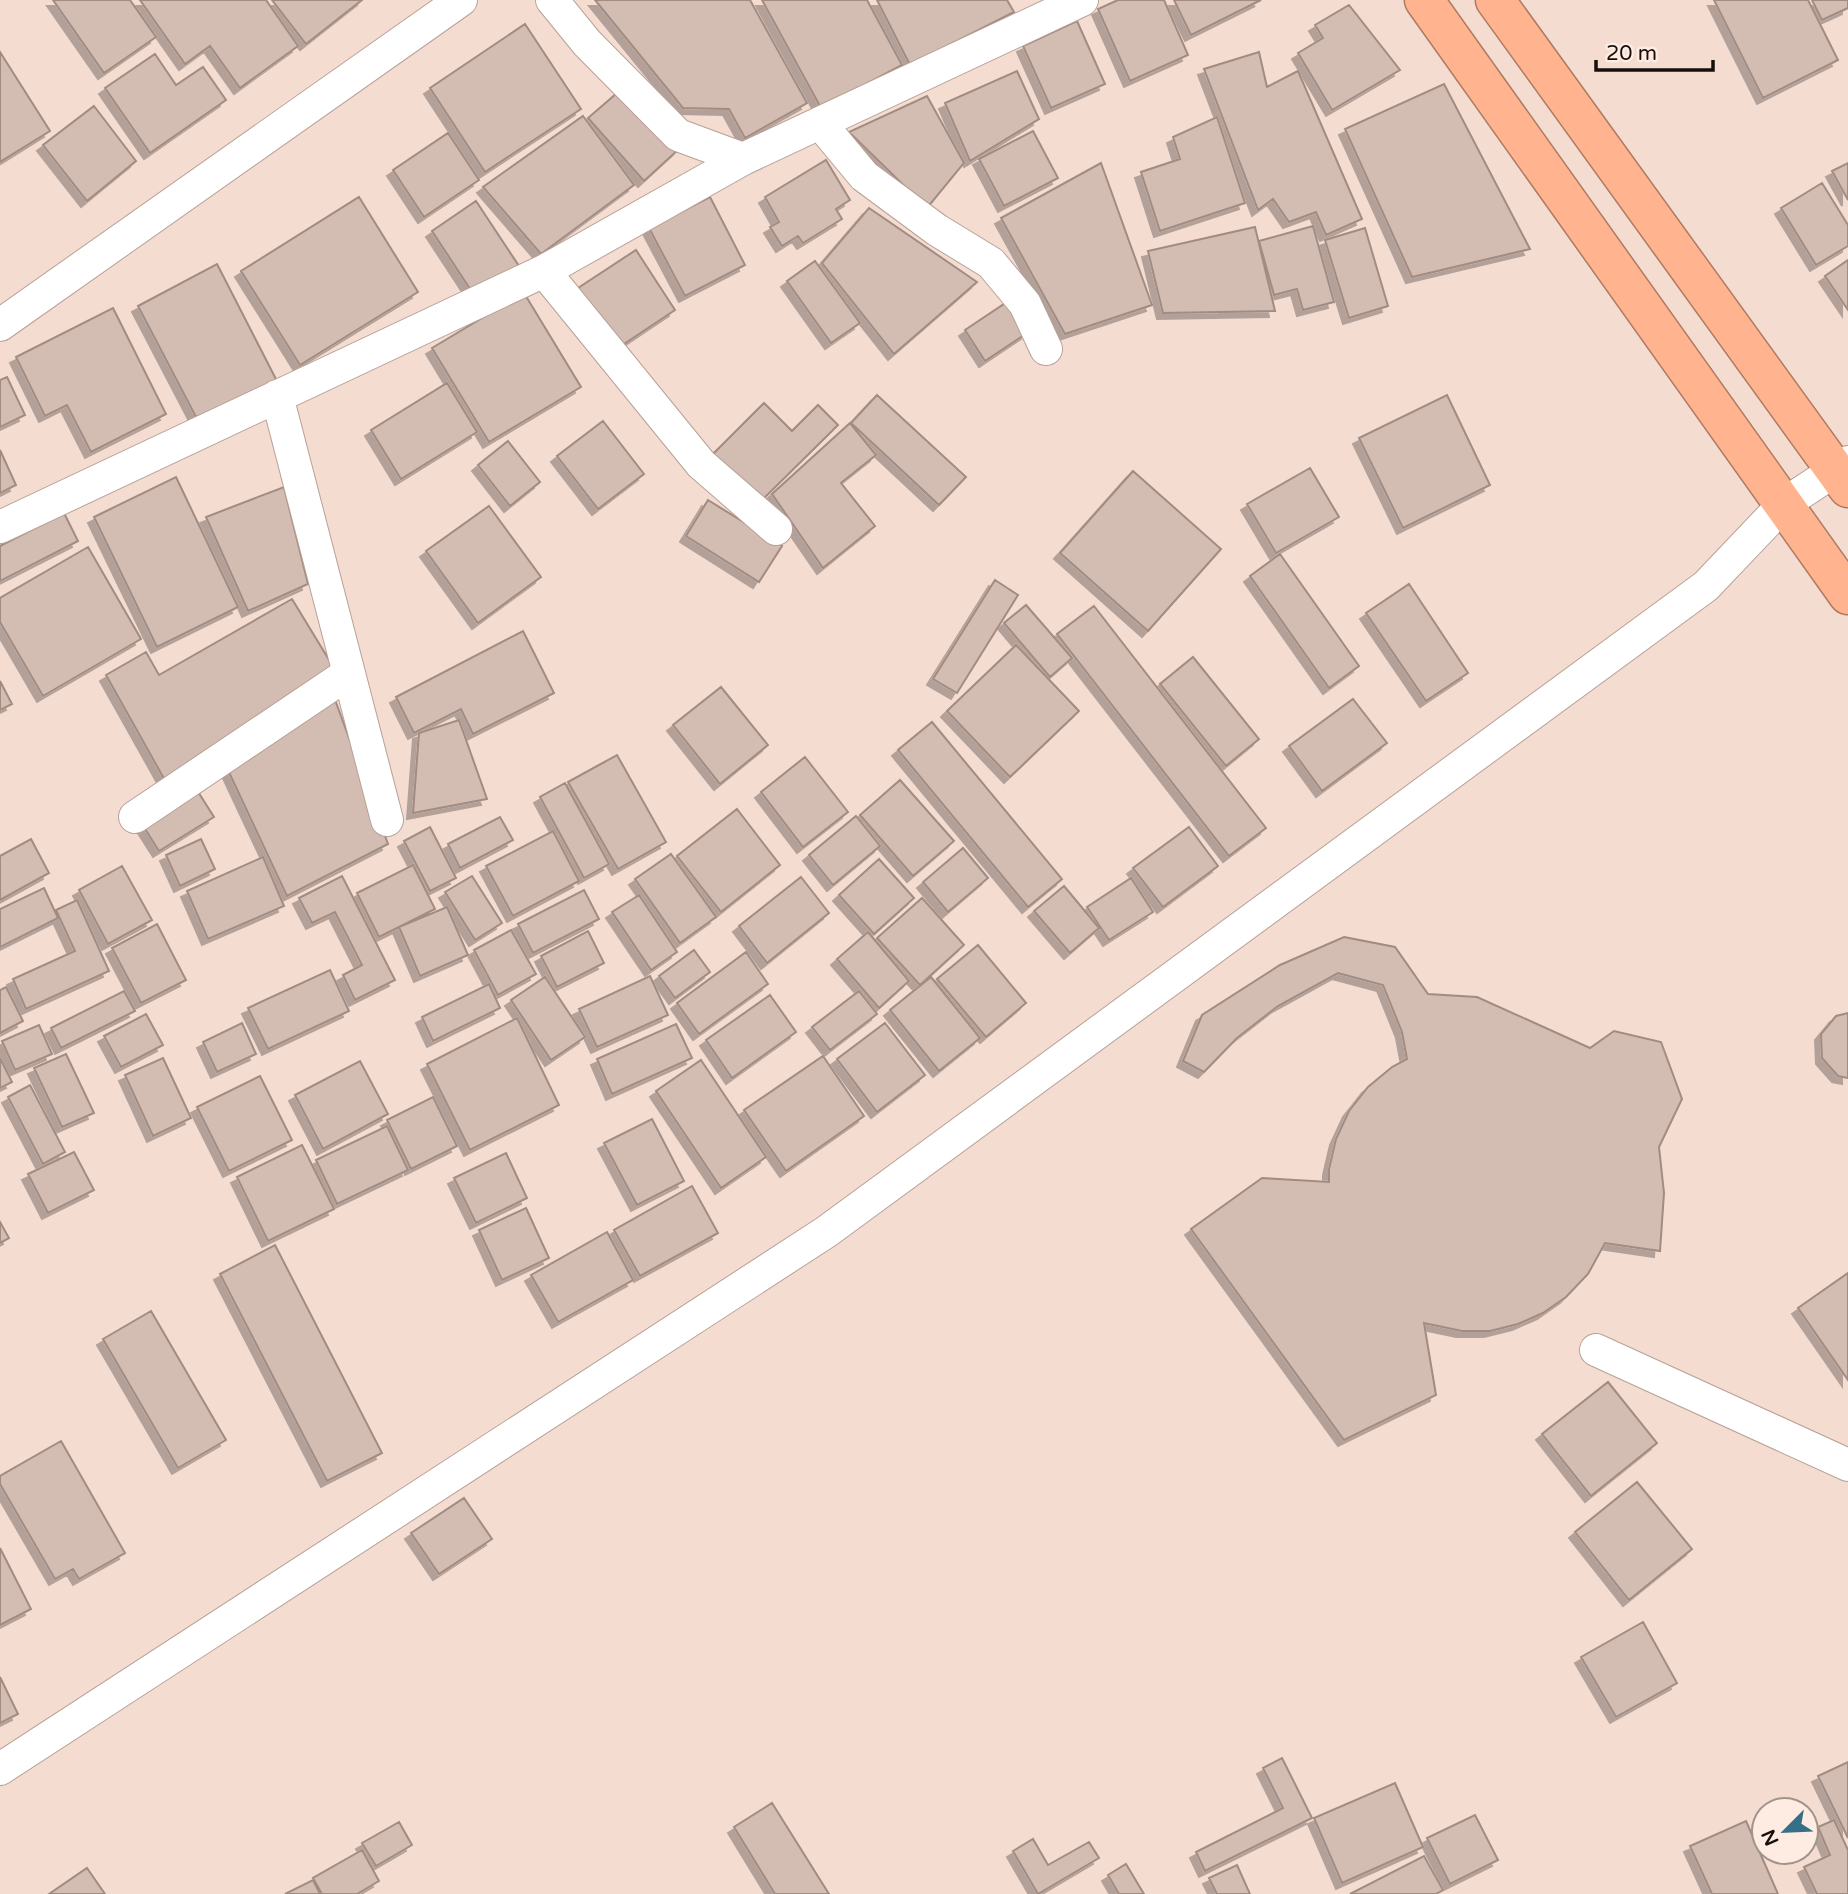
<svg xmlns="http://www.w3.org/2000/svg" width="1848" height="1894" viewBox="0 0 1848 1894" font-family="'Varela Round',sans-serif">
<style>
.building{fill:#d3bcb1;stroke:#a28c82;stroke-width:2;filter:url(#shadow)}
.lines{fill:none;stroke-linecap:round;stroke-linejoin:round}
.street-casing{stroke:#b8a197;stroke-width:34}
.highway-casing{stroke:#ae7a61;stroke-width:41}
.street{stroke:#fff;stroke-width:32}
.highway{stroke:#ffb48f;stroke-width:38}
</style>
<defs>
<filter id="shadow"><feDropShadow dx="-6" dy="6" stdDeviation="0" flood-color="#0004"/></filter>
</defs>
<rect width="100%" height="100%" fill="#f4dcd1"/>
<path class="building" d="M53,0H130L156,37L104,73Z
M140,0H266L298,46L240,88L210,46L185,64Z
M272,0H362L306,44Z
M595,0H750L807,103L745,138L729,109L683,108Z
M762,0H867L902,65L821,108Z
M877,0H1007L1014,12L910,65Z
M1118,0H1164L1188,55L1130,81L1098,9Z
M1174,0H1261L1191,35Z
M1714,0H1808L1838,60L1763,98Z
M1812,0H1848V8L1822,20Z
M1349,5L1400,70L1332,110L1298,53L1323,38L1315,25Z
M1077,21L1105,84L1051,108L1023,46Z
M525,24L581,109L485,172L430,88Z
M0,52L50,131L0,162Z
M1259,52L1267,87L1298,71L1362,219L1326,235L1316,212L1289,222L1273,199L1258,210L1204,69Z
M155,54L176,85L203,67L226,100L150,153L105,88Z
M1017,71L1039,119L970,161L945,103Z
M1444,84L1530,249L1412,277L1345,129Z
M624,87L679,149L644,181L588,118Z
M927,96L964,163L927,208L849,132Z
M94,106L136,161L87,201L43,145Z
M583,116L634,185L541,254L483,187Z
M1217,117L1245,203L1160,231L1141,172L1180,159L1173,137Z
M1033,131L1058,178L1004,206L979,159Z
M448,133L479,180L424,217L393,170Z
M826,160L850,200L836,209L842,219L803,243L798,236L782,246L770,227L779,222L765,197Z
M1101,163L1152,305L1065,334L1001,218Z
M1848,163V200L1832,171Z
M1822,183L1848,225V246L1816,265L1781,208Z
M359,197L418,292L300,365L241,271Z
M710,197L745,265L685,296L649,228Z
M476,201L519,266L474,295L432,231Z
M869,208L977,282L894,354L822,263Z
M1313,226L1334,302L1303,310L1297,289L1274,295L1259,241Z
M1255,227L1275,311L1163,313L1148,251Z
M1365,228L1388,306L1349,318L1325,240Z
M636,250L675,310L615,350L575,290Z
M1848,260V310L1825,276Z
M815,261L860,323L831,343L787,281Z
M217,264L280,387L196,417L138,306Z
M524,293L581,387L489,442L432,348Z
M1007,302L1027,333L985,361L965,330Z
M113,308L166,414L91,452L67,405L45,416L16,357Z
M7,377L25,415L0,427V380Z
M447,383L477,432L401,479L371,430Z
M877,395L966,477L939,505L851,423Z
M1447,395L1490,485L1403,528L1359,438Z
M764,403L792,431L818,405L838,425L759,503L712,455Z
M603,421L644,474L598,509L557,456Z
M850,423L876,455L841,483L875,526L823,568L772,494Z
M508,441L540,482L510,506L478,465Z
M0,450L16,485L0,493Z
M1310,468L1339,517L1276,553L1247,504Z
M1133,471L1221,549L1148,631L1060,553Z
M176,477L238,607L157,647L94,517Z
M284,487L308,584L248,611L206,517Z
M708,500L782,546L759,582L686,536Z
M489,506L541,577L478,623L426,551Z
M64,513L78,541L0,581V546Z
M88,547L141,639L43,696L0,622V598Z
M1280,554L1359,666L1329,688L1250,576Z
M995,580L1018,595L957,693L933,679Z
M1409,584L1468,673L1426,701L1366,613Z
M292,599L337,673L167,784L106,675L146,652L159,675Z
M1026,605L1072,658L1050,677L1004,623Z
M1094,606L1266,828L1229,856L1057,634Z
M523,631L554,693L473,734L461,709L414,733L396,697Z
M1016,645L1079,711L1010,777L947,711Z
M1193,657L1259,739L1226,766L1160,684Z
M0,681L12,704L0,710Z
M721,687L768,745L720,784L673,725Z
M334,697L388,844L287,896L227,768Z
M1353,699L1387,743L1322,791L1289,746Z
M459,720L487,799L413,813L419,733Z
M932,722L1062,879L1028,907L898,750Z
M617,755L666,842L618,869L568,782Z
M805,757L848,812L803,847L761,792Z
M900,780L954,841L913,876L860,815Z
M565,783L609,864L584,878L540,797Z
M195,787L214,817L159,851L140,821Z
M737,809L780,865L721,912L677,856Z
M856,816L880,846L833,885L809,855Z
M500,817L513,840L460,868L448,844Z
M430,827L456,878L430,891L404,841Z
M1189,827L1218,866L1163,907L1133,868Z
M553,831L579,881L513,916L486,866Z
M31,839L49,873L0,900V856Z
M201,839L215,869L180,886L166,855Z
M963,848L988,878L948,912L923,882Z
M671,854L716,917L680,943L635,879Z
M263,857L284,906L208,939L187,891Z
M879,859L914,898L874,934L839,895Z
M413,865L435,909L379,937L357,893Z
M122,866L152,920L108,944L79,890Z
M342,876L395,980L355,1000L343,975L362,965L335,912L312,923L299,898Z
M472,876L502,923L475,940L445,892Z
M801,877L829,913L767,963L739,926Z
M1131,878L1153,912L1109,940L1087,907Z
M1064,886L1099,928L1070,953L1034,911Z
M44,888L58,918L0,947V909Z
M584,890L599,919L533,953L518,924Z
M639,895L677,952L651,970L612,912Z
M922,898L964,945L920,985L877,938Z
M77,900L109,971L26,1009L13,979L75,951L56,910Z
M447,907L468,955L420,976L399,927Z
M157,924L186,980L141,1003L112,948Z
M511,930L536,974L498,995L474,950Z
M588,931L604,963L557,987L541,956Z
M868,932L909,981L879,1008L837,959Z
M1344,937L1395,947L1428,994L1477,997L1590,1048L1614,1031L1661,1042L1682,1099L1659,1147L1664,1193L1660,1251L1605,1243L1588,1274L1566,1297L1543,1313L1518,1324L1490,1331H1462L1424,1323L1436,1395L1344,1440L1191,1229L1262,1178L1329,1182V1169L1336,1139L1349,1111L1368,1087L1392,1067L1407,1059L1402,1032L1383,985L1338,973L1278,1006L1237,1038L1204,1072L1183,1061L1202,1015L1280,965Z
M978,945L1026,1003L986,1037L937,979Z
M694,950L710,972L675,998L659,976Z
M746,952L768,984L699,1034L677,1003Z
M330,970L349,1011L268,1049L248,1008Z
M650,976L668,1015L597,1047L579,1009Z
M545,977L585,1037L551,1060L511,1000Z
M931,977L980,1038L939,1071L890,1010Z
M489,984L500,1008L433,1041L422,1017Z
M6,987L23,1021L0,1033V990Z
M124,991L135,1011L61,1048L51,1028Z
M859,991L877,1014L830,1050L812,1027Z
M770,995L796,1032L732,1078L706,1040Z
M1848,1013V1078L1838,1076L1822,1058L1821,1034L1836,1016Z
M146,1014L163,1045L121,1067L104,1036Z
M517,1018L559,1105L470,1150L427,1064Z
M242,1023L256,1054L217,1072L203,1042Z
M885,1023L925,1075L877,1112L837,1059Z
M676,1024L692,1058L612,1094L597,1059Z
M39,1025L52,1054L15,1070L2,1041Z
M66,1054L94,1113L62,1127L34,1068Z
M823,1056L864,1116L786,1171L744,1110Z
M0,1058L12,1082L0,1088Z
M163,1058L191,1118L153,1136L125,1075Z
M701,1060L766,1157L721,1188L656,1091Z
M360,1061L388,1114L323,1149L295,1095Z
M260,1076L292,1140L229,1171L197,1107Z
M30,1085L65,1152L43,1164L8,1097Z
M433,1097L457,1146L411,1169L387,1120Z
M652,1119L684,1181L637,1205L604,1143Z
M387,1126L408,1170L337,1204L316,1160Z
M302,1145L334,1209L268,1241L237,1177Z
M74,1152L94,1190L48,1213L28,1174Z
M506,1153L527,1198L476,1223L454,1178Z
M692,1186L718,1233L640,1276L614,1230Z
M526,1208L549,1258L502,1280L479,1230Z
M0,1222L9,1238L0,1243Z
M607,1232L633,1280L558,1322L531,1275Z
M275,1245L382,1453L327,1481L220,1274Z
M1848,1273V1380L1798,1308Z
M151,1311L226,1440L178,1468L103,1339Z
M1608,1382L1657,1443L1591,1496L1542,1434Z
M61,1441L125,1553L79,1579L73,1569L55,1579L0,1484V1476Z
M1637,1482L1692,1549L1629,1600L1575,1532Z
M464,1498L492,1539L439,1574L411,1533Z
M0,1548L31,1609L0,1625Z
M1643,1622L1677,1683L1616,1717L1581,1657Z
M0,1677L18,1714L0,1723Z
M1282,1758L1312,1818L1205,1871L1196,1852L1283,1808L1263,1768Z
M1848,1762V1838L1818,1776Z
M1395,1783L1423,1847L1342,1883L1314,1818Z
M772,1803L829,1894H775L734,1827Z
M1475,1815L1498,1860L1450,1884L1427,1838Z
M1834,1820L1848,1850V1894H1817L1804,1867L1830,1855L1818,1827Z
M1746,1821L1778,1894H1712L1690,1846Z
M399,1822L412,1845L376,1866L362,1843Z
M1033,1839L1048,1865L1089,1842L1099,1858L1038,1894L1013,1851Z
M362,1850L379,1881L357,1894H322L313,1878Z
M1424,1856L1443,1890L1436,1894H1350Z
M1126,1864L1144,1894H1119L1108,1875Z
M1237,1865L1250,1894H1217L1209,1878Z
M87,1868L105,1894H49Z
M313,1880L320,1894H285Z"/>
<g class="lines">
<defs>
<path id="street" d="M552,0L587,43L678,135L743,159
M820,123L864,176L937,230L991,263L1025,304L1046,349
M544,271L701,464L776,529
M0,325L461,0
M277,396L387,820
M0,527L544,271L743,159L1082,0
M135,817L349,673
M1596,1350L1848,1465
M0,1769L826,1232L1706,586L1784,504L1848,462"/>
<path id="highway" d="M1424,0L1848,595
M1495,0L1848,488"/>
</defs>
<use href="#street" class="street-casing"/>
<use href="#highway" class="highway-casing"/>
<use href="#street" class="street"/>
<use href="#highway" class="highway"/>
</g>
<g transform="translate(1785 1831) rotate(246)"><circle r="33" fill="#feebe1" stroke="#a2938b" stroke-width="2"/>
<path d="M0-5L12 26L0 18L-12 26Z" fill="#357088"/>
<text y="-10" font-size="19" font-weight="bold" text-anchor="middle" fill="#170f0b">N</text>
</g>
<path d="M1596 60v10h117v-10" fill="none" stroke="#170f0b" stroke-width="3.5"/>
<text x="1606" y="60" font-size="21" fill="#170f0b" stroke="#feebe1" stroke-width="5" paint-order="stroke">20 m</text>
</svg>
